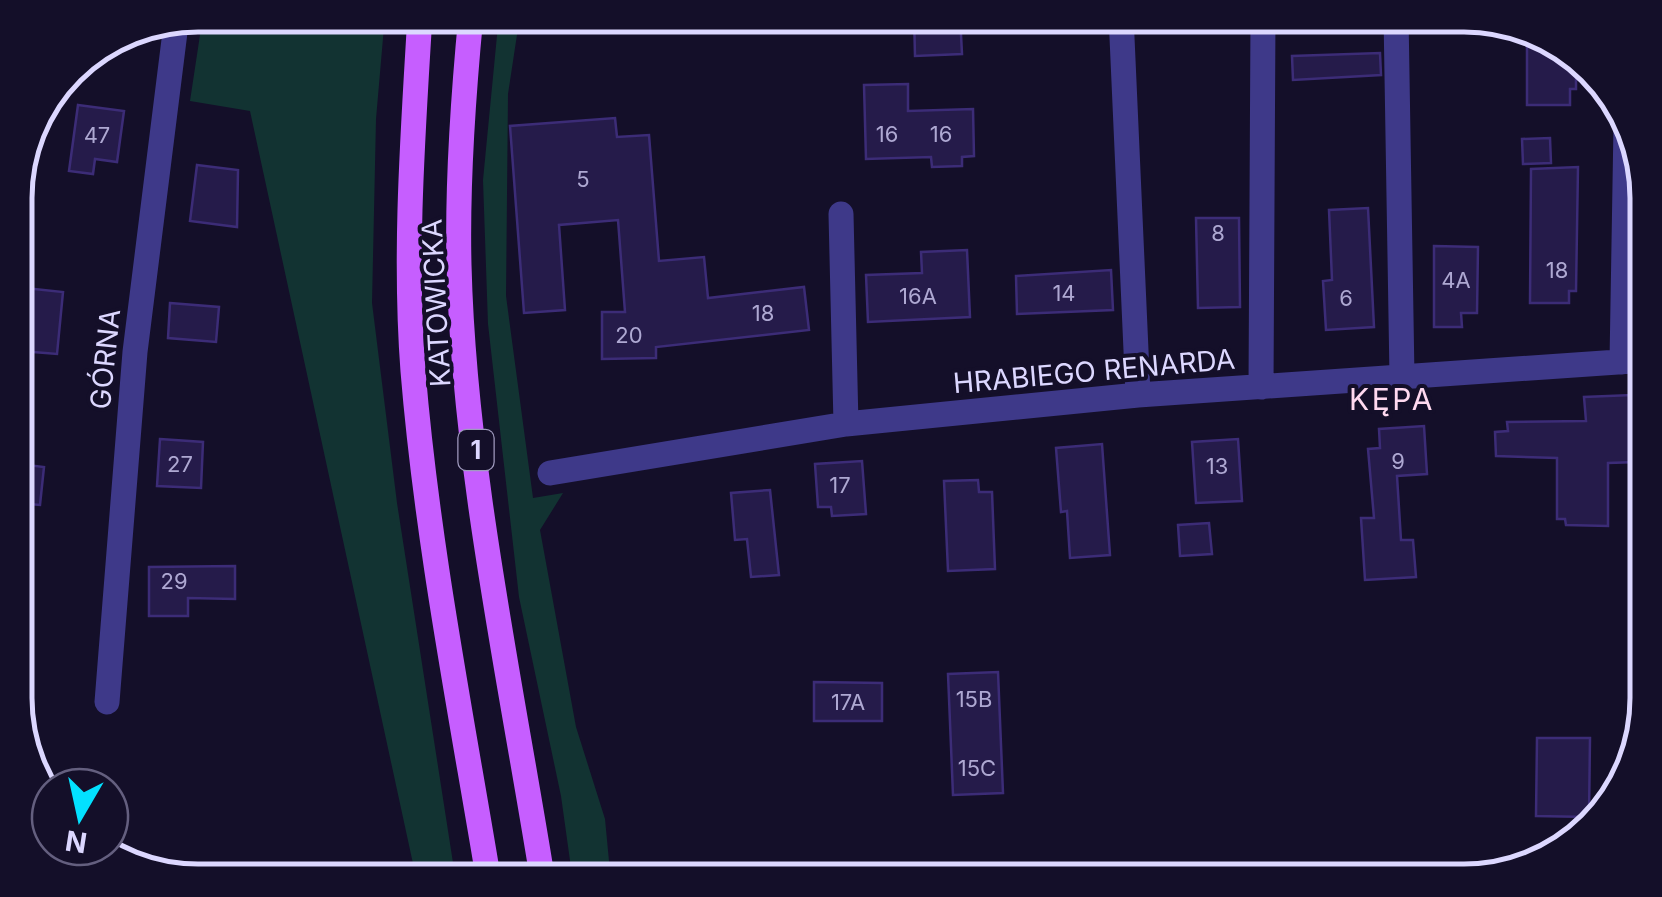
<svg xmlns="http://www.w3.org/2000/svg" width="1662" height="897" viewBox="0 0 1662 897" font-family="Inter,sans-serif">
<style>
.green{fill:#123332}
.building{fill:#251b4a;stroke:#3c2c77;stroke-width:2.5}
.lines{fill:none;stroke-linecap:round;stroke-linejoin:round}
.minor{stroke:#3e3989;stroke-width:25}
.major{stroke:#c65eff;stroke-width:25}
.labels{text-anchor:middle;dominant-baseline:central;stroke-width:8;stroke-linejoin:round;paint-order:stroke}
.number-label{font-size:22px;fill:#aea8d2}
.shield{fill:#140f29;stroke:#a09bbf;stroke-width:2.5}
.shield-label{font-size:25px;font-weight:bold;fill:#dcd7ff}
.street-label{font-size:28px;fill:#dcd7ff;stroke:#140f29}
.neighbourhood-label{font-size:30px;letter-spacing:2.5px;fill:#ffd9f0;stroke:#140f29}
.rim{fill:none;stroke:#dcd7ff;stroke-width:5}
</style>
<rect width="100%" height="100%" fill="#140f29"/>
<path class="green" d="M203,15H385L376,119L372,303L397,503L456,882H417L250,111L190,101Z
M499,15H520L508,94L506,296L533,498L563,493L540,530L576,727L605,819L611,882H573L561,796L519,597L488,324L483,180Z"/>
<path class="building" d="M914,15H960L962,54L915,56Z
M1527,32L1555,39L1576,59V89H1570V105H1527Z
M1380,53L1381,75L1293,80L1292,56Z
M908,84V111L973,109L974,156L962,157V166L932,167L931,157L866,159L864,85Z
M78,105L124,111L117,162L95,159L93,174L69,171Z
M615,118L617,137L649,135L659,261L704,257L708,298L804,287L809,330L656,347V358L602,359V312H625L618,220L559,225L565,310L524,313L510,126Z
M1550,138L1551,163L1523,164L1522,139Z
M197,165L238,170L237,227L190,221Z
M1578,167L1576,291H1569V303H1530L1531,169Z
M1368,208L1374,327L1326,330L1323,281L1332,280L1329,210Z
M1196,218H1239L1240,307L1198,308Z
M1434,246L1478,247L1477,313H1461L1462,327H1434Z
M967,250L970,317L868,322L866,275L922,273L921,252Z
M1111,270L1113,310L1017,314L1016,276Z
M25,288L63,292L57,354L21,351Z
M170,303L219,307L216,342L168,338Z
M1632,395L1637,462L1608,463V526L1566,525L1565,519H1557V458L1496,456L1495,432L1508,431L1507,422L1586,421L1584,397Z
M1424,426L1427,474L1397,476L1401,540H1413L1416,577L1365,580L1361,518H1374L1368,449L1380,448L1379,429Z
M160,439L203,442L201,488L157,486Z
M1238,439L1242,501L1196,503L1192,442Z
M1102,444L1110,555L1070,558L1067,511L1061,512L1056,448Z
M862,461L866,514L832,516L831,507H818L815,464Z
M19,464L44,467L40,505L17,503Z
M978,480L979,492H992L995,569L948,571L944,481Z
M770,490L779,575L751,577L747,539L735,540L731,493Z
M1209,523L1212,554L1180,556L1178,525Z
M235,566V599L188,598V616H149V567Z
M998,672L1003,793L953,795L948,674Z
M814,682L882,683V721H814Z
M1537,738H1590L1589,817L1536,816Z"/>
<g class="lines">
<path class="minor" d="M1121,15L1138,395
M1396,15L1402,377
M841,214L846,424
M1622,362L1626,125
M1261,387L1263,15
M550,473L846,424L1138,395L1647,360
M107,702L135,352L176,24
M1641,728L1647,665"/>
<path class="major" d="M420,15C413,133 404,253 413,371C427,542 461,713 489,882
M471,15C463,98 457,182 459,265C464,467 511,682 543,882"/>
</g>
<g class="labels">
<g class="number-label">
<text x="887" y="134">16</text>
<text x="941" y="134">16</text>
<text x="97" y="135">47</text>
<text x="583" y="179">5</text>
<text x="1218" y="233">8</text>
<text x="1557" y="270">18</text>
<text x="1456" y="280">4A</text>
<text x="1064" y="293">14</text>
<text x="918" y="296">16A</text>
<text x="1346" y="298">6</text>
<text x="763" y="313">18</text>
<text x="629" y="335">20</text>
<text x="1398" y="461">9</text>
<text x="180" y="464">27</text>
<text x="1217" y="466">13</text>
<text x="840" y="485">17</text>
<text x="174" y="581">29</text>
<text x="974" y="699">15B</text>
<text x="848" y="702">17A</text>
<text x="977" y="768">15C</text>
</g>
<rect class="shield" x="458.5" y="430" width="35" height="40" rx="8"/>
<g class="shield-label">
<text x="476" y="450">1</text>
</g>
<g class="street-label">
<text transform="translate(436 303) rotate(-93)">KATOWICKA</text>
<text transform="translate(105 359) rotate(-84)">GÓRNA</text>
<text transform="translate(1094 371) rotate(-5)">HRABIEGO RENARDA</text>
</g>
<g class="neighbourhood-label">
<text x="1392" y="399">KĘPA</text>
</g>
</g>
<path d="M0 0H1662V897H0ZM198 32H1464A166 166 0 0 1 1630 198V698A166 166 0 0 1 1464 864H198A166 166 0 0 1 32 698V198A166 166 0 0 1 198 32Z" fill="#140f29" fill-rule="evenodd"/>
<path class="rim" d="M198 32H1464A166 166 0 0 1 1630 198V698A166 166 0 0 1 1464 864H198A166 166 0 0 1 32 698V198A166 166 0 0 1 198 32Z"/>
<g transform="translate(80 817) rotate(189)"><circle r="48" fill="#140f29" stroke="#645f7f" stroke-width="2.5"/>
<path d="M0-8L18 38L0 25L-18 38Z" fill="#03e1ff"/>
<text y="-15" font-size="28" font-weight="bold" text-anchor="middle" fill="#dcd7ff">N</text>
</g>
</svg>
